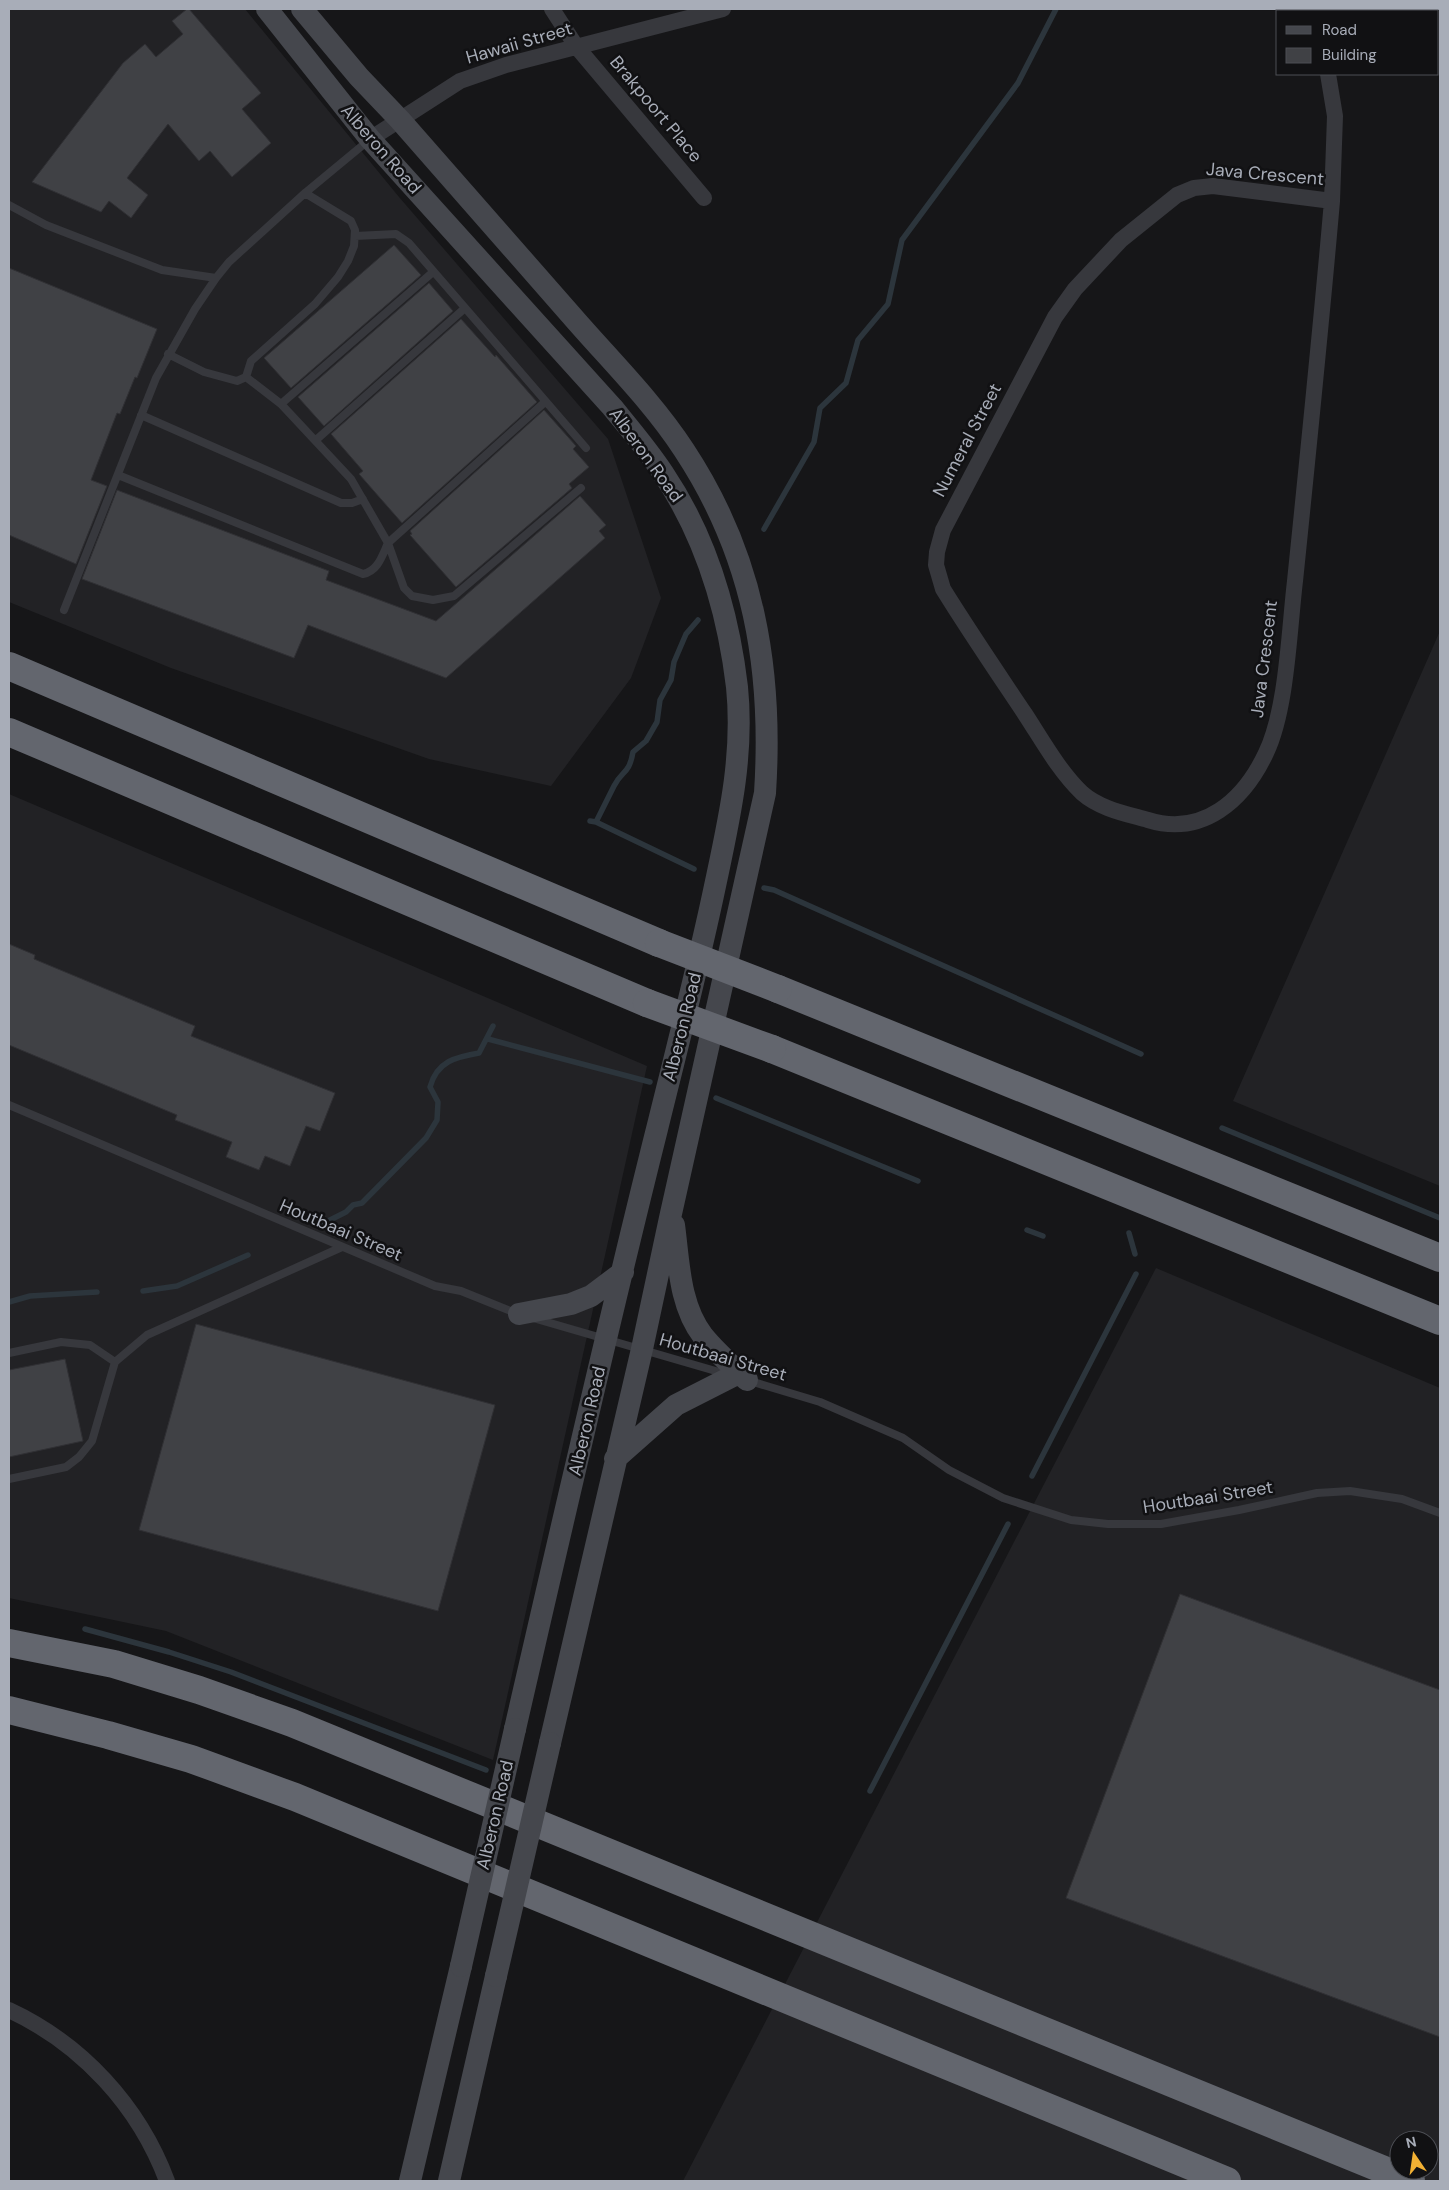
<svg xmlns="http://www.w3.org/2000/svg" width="1449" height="2190" viewBox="0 0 1449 2190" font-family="'DM Sans',sans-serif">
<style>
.built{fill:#222225;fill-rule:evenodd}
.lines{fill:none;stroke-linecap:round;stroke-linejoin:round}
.stream{stroke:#2c353c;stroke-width:5.5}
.building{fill:#404145;stroke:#303034}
.lane{stroke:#37383d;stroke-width:8}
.street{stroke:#37383d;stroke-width:16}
.secondary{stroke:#45474d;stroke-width:22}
.highway{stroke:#63666e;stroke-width:28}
.secondary-bridge{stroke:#45474d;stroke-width:22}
.highway-bridge{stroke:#63666e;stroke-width:28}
.labels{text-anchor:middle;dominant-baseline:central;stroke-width:5;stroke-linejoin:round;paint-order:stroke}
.street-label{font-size:18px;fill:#a8adb8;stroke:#111113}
</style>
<rect width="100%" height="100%" fill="#161618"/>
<path class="built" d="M9,9H245L399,197L608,439L661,598L631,678L551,786L429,759L171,668L9,602Z
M1440,631V1186L1233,1101Z
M9,794L647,1066L493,1760L166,1631L9,1598Z
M1156,1268L1440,1388V2181H683ZM1399,2140H1429V2170H1399Z"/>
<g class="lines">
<path class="stream" d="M764,529L814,442L820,408L846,383L858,340L888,304L902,240L1018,83L1056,9
M590,821L596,822L694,869
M596,822C602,810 608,798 614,786C622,770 629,775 633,752L646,741L657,722L660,700L671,680L674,662L686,634L698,620
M764,888L774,890L1141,1054
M488,1039L650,1082
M716,1098L918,1181
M1222,1128L1440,1218
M322,1224L346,1212L353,1205L362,1203L426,1138L437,1120L438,1102L430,1087C437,1061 456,1057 479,1053L493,1026
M1027,1230L1043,1236
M1129,1233L1135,1254
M143,1291L177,1286L248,1255
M9,1302L30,1296L97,1292
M1032,1476L1136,1274
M85,1629L169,1652L231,1672L486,1770
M870,1791L1008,1524"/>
</g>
<path class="building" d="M187,9H189L261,93L242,109L271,143L232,177L210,151L199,161L168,124L127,178L148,195L131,218L109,201L101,212L32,182L123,63L145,44L156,57L183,34L172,21Z
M394,245L421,275L291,388L264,358Z
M9,268L157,329L137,378L135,377L120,414L117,413L91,480L107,486L76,564L9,535Z
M429,283L453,311L324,426L298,397Z
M461,319L495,357L496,355L537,402L402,523L359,474L363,471L331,434Z
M544,410L576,446L573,449L589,467L569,484L572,488L456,587L410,535L412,534L410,531Z
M117,490L329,571L326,580L436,621L580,496L606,525L599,531L605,538L446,678L308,625L294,658L82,579Z
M9,944L35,955L34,959L195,1026L191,1036L335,1093L320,1131L306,1126L290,1166L265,1156L259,1170L226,1157L232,1142L175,1120L177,1115L9,1045Z
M196,1324L495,1405L438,1611L139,1530Z
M65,1359L83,1441L9,1457V1370Z
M1180,1594L1440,1690V2037L1066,1898Z"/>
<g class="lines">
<path class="lane" d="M9,205L46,225L162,270L216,278
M355,236L396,234L409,243L586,448
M168,354L204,372L237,381L246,377L251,361L315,304L338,277L348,261L354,246L355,230L351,221L305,193
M246,377L281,404L351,479L388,543L404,588L412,596L433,600L454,596L581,488
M281,404L433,272
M141,415L341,503H352L363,499
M316,440L465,308
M118,475L363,574C378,571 382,556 388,543L545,402
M64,610L156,378L195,309L216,278L229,262L305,193L369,140
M9,1105L435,1286L461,1291L518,1314
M533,1318L726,1374
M9,1353L61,1342L90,1345L115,1362
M750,1381L820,1402L903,1438L949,1470L1003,1498L1071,1520L1108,1524H1161L1239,1510L1317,1493L1350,1491L1402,1499L1440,1513
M9,1479L66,1467L79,1457L92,1441L115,1362L147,1335L342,1247"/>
<path class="street" d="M552,9L576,46L704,198
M1314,9L1315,11
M1328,74L1335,116L1332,201
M370,139L460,81L506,65L723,9
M1213,186L1332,201C1321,328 1308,454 1295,581C1289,631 1287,709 1266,753C1244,800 1203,837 1148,820C1127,814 1100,809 1082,793C1059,771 1042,740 1025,714C997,672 969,631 943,589L936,565L937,552L943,530L1055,317L1075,289L1121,240L1177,195L1194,188Z
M9,2010C82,2044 139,2106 167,2181"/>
<path class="secondary" d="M267,9L370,139L612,407C630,429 648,450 663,473C706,537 728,611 737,687C744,756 729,820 715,886C698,967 677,1048 657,1129C607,1328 561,1529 515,1729
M302,9L359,77L400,120C457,185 514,250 571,315C609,359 652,401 684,450C754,556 773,669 765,793L670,1218L642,1349L550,1743
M674,1225C679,1262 679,1305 703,1336C716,1352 732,1366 747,1380
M519,1314L571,1304L591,1296L623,1272
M615,1459L676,1405L733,1376
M410,2181L461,1966
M449,2181L496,1976"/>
<path class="highway" d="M9,666L659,943
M9,732L647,1003
M778,989L1440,1258
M772,1049L1440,1321
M9,1643L114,1664L199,1690L292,1723L1411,2181
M9,1710L108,1735L191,1759L295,1797L1227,2181"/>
<path class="secondary-bridge" d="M461,1966L515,1729
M496,1976L550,1743"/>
<path class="highway-bridge" d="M659,943L778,989
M647,1003L772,1049"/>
</g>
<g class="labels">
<g class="street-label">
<text transform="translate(519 43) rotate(-16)">Hawaii Street</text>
<text transform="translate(656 109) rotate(50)">Brakpoort Place</text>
<text transform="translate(381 149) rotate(49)">Alberon Road</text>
<text transform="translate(1265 174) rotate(5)">Java Crescent</text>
<text transform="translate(967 440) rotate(-62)">Numeral Street</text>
<text transform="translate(646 455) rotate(54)">Alberon Road</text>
<text transform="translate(1264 659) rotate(-83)">Java Crescent</text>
<text transform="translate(682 1027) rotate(-76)">Alberon Road</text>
<text transform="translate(341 1230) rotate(23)">Houtbaai Street</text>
<text transform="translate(723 1357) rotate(16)">Houtbaai Street</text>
<text transform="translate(587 1421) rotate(-77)">Alberon Road</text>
<text transform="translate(1208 1497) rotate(-9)">Houtbaai Street</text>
<text transform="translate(495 1815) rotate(-77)">Alberon Road</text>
</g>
</g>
<rect width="1449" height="2190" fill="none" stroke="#a8adb8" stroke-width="20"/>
<rect x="1276" y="10" width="162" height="65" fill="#111113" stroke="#4d4f55"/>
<rect x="1286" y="26" width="25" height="8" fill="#45474d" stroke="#4d4f55"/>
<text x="1322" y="35" font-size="15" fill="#a8adb8">Road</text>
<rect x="1286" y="48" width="25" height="15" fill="#404145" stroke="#4d4f55"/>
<text x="1322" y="60" font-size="15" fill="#a8adb8">Building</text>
<g transform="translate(1414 2155) rotate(347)"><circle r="24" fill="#111113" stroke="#4d4f55"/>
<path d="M0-4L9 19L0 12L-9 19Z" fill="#f2b134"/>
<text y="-8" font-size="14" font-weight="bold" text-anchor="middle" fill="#a8adb8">N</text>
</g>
</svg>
